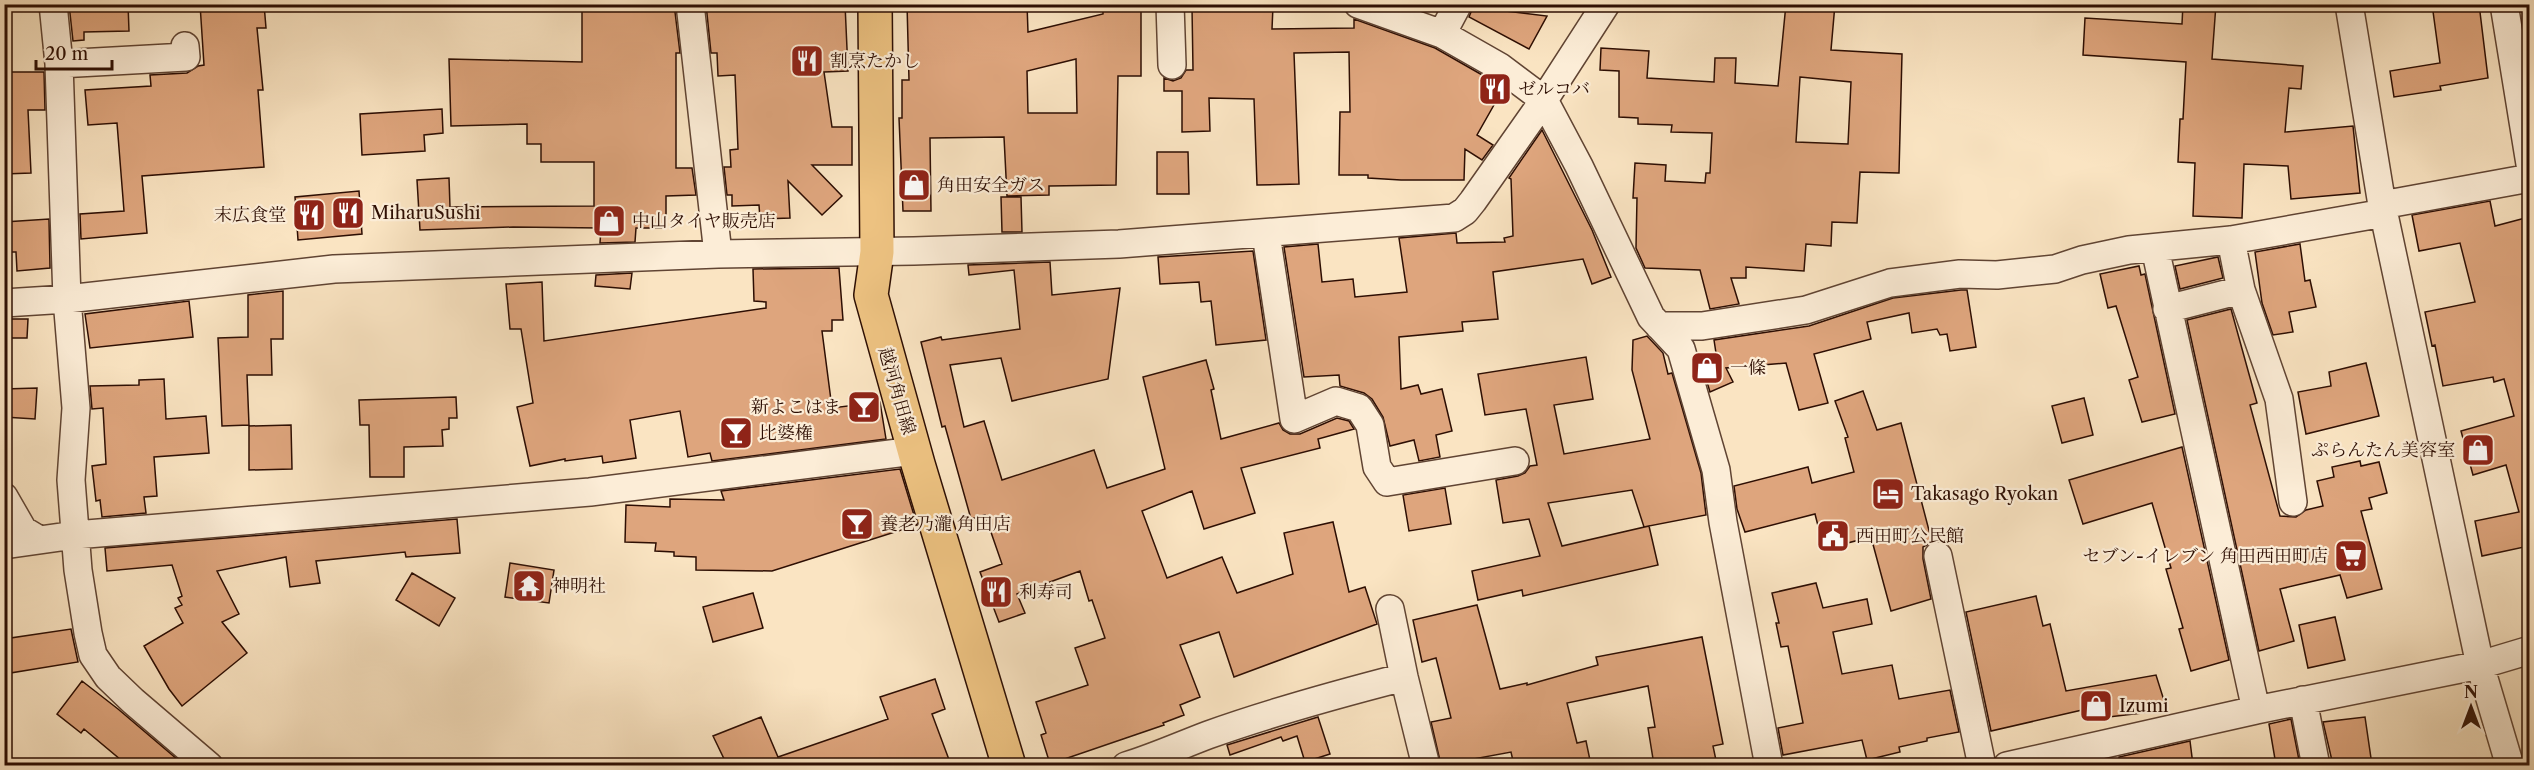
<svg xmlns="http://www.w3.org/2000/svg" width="2534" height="770" viewBox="0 0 2534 770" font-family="'Libre Caslon Text','Noto Serif JP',serif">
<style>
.building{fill:#dea57d;stroke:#2d0e03;stroke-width:1.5;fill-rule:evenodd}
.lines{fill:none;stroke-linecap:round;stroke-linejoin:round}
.minor-casing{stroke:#604433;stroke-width:30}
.major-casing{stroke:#2d0e03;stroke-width:36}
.minor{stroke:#fcedd7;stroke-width:27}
.major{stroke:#edc281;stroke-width:33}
.labels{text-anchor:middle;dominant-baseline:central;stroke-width:4.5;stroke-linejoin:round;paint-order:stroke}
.poi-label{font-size:18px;fill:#2d0e03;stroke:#fcedd7;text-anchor:start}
.street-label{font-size:18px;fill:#2d0e03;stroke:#fcedd7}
</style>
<rect width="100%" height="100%" fill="#fae4c2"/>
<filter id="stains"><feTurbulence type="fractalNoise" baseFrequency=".00333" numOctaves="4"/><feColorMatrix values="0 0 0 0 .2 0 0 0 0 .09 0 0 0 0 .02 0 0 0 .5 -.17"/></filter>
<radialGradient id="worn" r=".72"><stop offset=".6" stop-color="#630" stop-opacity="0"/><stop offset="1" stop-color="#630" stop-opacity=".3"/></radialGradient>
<path class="building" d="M69,4H128L129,31L84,32V40L73,41Z
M200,4H264L266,28H257L263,90H258L264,167L142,176L147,233L81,239L80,214L124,211L117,123L88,125L85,90L151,86L150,75L187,73L198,66L204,65Z
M582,4H674L680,53H676V168H692L696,195L666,196V228H636L635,242L600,243L601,228L513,227L420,230L417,180L449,178L450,207L594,206V162H541V144H527V124L451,126L449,59L582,62Z
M706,4H845L848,71L824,72L832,127H852V165H812L842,196L822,215L788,181L790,218L760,219L759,205L732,206V195H727L724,167H731L730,150L738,149L735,75L718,76L717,53H711Z
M907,4H1027L1028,32L1103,14V4H1141V76H1118L1116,185L1049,186V195L1007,196L1004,137L930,138L931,211H903L899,118H902V80H909ZM1076,59L1077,113H1028L1027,71Z
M1786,4H1835L1831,50L1902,54L1899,173L1860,172L1857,223L1832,222L1831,246L1806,244L1804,271L1746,267V278H1731L1739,304L1710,309L1700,270L1645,268L1636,248L1637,198H1633L1635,163L1666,165L1665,181L1705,183L1706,173H1710L1712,133L1671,132L1672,125L1638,124V118L1619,117V71L1600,70L1601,48L1649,51L1647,78L1714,82L1715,58H1736L1735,83L1778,86ZM1800,77L1851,82L1848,144L1796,142Z
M2183,4H2216L2212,59L2303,66L2301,89L2289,88L2285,132L2353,126L2360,193L2291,199L2288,166L2244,164L2242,218L2193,216L2195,163L2178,162L2180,119H2183L2186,62L2083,55L2085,18L2182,24Z
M2432,4H2479L2488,78L2440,86L2441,90L2394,97L2390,71L2440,63Z
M1273,6L1272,29L1354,28V19L1435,48L1491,80L1503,89L1477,135L1493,145L1482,160L1465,149L1464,180H1401L1368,178V175H1339L1340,112H1350L1349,52L1294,53L1299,184L1257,185L1254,99L1209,98L1210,131L1182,132V91H1164V78L1173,81L1181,78L1186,70H1193L1192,7Z
M1473,7L1547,16L1529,49L1469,17Z
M4,72H44L45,110H28L31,173L4,174Z
M442,109L443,133L424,135L425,151L362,155L360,114Z
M1542,130L1592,230L1611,277L1592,284L1583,259L1493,272L1498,319L1462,322L1463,331L1399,337L1401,389L1418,385L1421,394L1442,389L1452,431L1436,435L1440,457L1419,461L1414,440L1390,446L1383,417L1372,399L1364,393L1340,386L1339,375L1304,377L1284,247L1318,244L1322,282L1353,279L1355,297L1407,292L1399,238L1456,233L1457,243L1505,242L1504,238L1513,236L1511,179L1509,178Z
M1157,152H1188L1189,194H1157Z
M359,191L362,234L298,240L295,197Z
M1001,197H1021L1022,232H1002Z
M2490,201L2495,226L2529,217V546L2482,556L2475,521L2519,512L2506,465L2473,475L2461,431L2514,416L2504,379L2494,382L2493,377L2443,386L2435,345L2432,346L2425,312L2475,302L2460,243L2419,251L2412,215Z
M49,219L50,268L17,271L16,252H4V222Z
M2300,244L2305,281L2310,280L2316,307L2289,312L2293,332L2273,335L2262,303L2255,252Z
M1253,251L1266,340L1216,345L1211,301L1201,302L1199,282L1160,284L1158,257Z
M2218,257L2223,278L2180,289L2175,266Z
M1050,262L1052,295L1120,288L1108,379L1012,401L1001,358L950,365L964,427L984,421L1002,480L1094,450L1107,488L1165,469L1143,377L1206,360L1214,389L1211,390L1221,439L1279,423L1283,430L1290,434H1300L1337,418L1349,421L1354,429L1318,439L1320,448L1241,468L1255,513L1204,529L1192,491L1142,511L1167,578L1222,557L1237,593L1293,574L1284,533L1333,522L1349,592L1365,587L1377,624L1234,677L1219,632L1180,645L1200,697L1180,705L1184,715L1163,723L1164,725L1050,764L1041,735L1046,733L1036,702L1088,685L1075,648L1105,638L1092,600L1089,601L1080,571L1017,594L1025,613L999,622L980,572L1002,564L985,515L971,519L945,426L942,427L921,342L941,337L942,340L1020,329L1014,270L969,275L968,265Z
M2139,266L2141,275L2145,274L2175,414L2142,422L2129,380L2138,377L2116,306L2108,308L2100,274Z
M839,268L843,320H832V331H822L832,408L880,402L886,439L712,461L710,453L688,457L680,411L630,420L636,458L603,463L602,456L565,461V459L530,466L517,407L533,403L521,329H510L506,284L542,282L544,341L766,308V302L754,301L753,269Z
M632,273L630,289L595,286L596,275Z
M1961,290H1967L1976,347L1950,351L1947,334L1940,335L1937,329L1912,333L1909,313L1867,322L1871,339L1814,354L1828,403L1799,410L1786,363L1726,368L1733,382L1710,392L1704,372L1718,366L1714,340L1809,326L1893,298Z
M283,291V339H271L272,375H247L249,425L222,426L218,338L248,337V295Z
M189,301L193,337L90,348L85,314Z
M2231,309L2257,403L2250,405L2280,516L2296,517L2306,510L2323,506L2317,481L2334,477L2332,467L2360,461L2361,466L2379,462L2387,493L2369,498L2372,509L2361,511L2382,589L2347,598L2340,575L2280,589L2294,641L2259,651L2187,320Z
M4,319H28L27,338H4Z
M1647,336L1663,353L1668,374L1672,373L1701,473L1706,515L1644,527L1632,490L1548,503L1562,546L1649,526L1658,565L1523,596L1522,590L1478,600L1472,571L1540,556L1529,519L1503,523L1496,480L1518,476L1525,473L1530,466L1537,465L1526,409L1485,415L1478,374L1586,357L1593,399L1554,405L1564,454L1650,439L1632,370L1633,340Z
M2366,363L2379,416L2306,434L2298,392L2331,386L2329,372Z
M164,379L166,419L206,416L209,453L154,457L157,496L144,497L146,513L102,517L100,500L96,501L92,466L106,464L103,408L92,409L90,386L139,385V380Z
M37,388L35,419L4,417V389Z
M1863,391L1877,430L1901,423L1932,542L1923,547V559L1931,599L1891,611L1871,537L1824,549L1815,514L1745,532L1737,509L1734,486L1808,467L1812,483L1854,472L1845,438L1848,437L1835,401Z
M456,397L457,418H449V429L442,430L443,446L404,447V477H370L369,425H360L359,400Z
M2084,398L2093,435L2062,443L2052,406Z
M291,425L292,469L249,470V426Z
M2182,447L2229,660L2191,671L2179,629L2183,628L2166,569L2171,568L2152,503L2083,524L2069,480Z
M900,469L917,525L772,571L696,570V557L674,556V552L655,551L656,543L625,542L626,505L670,507V499L724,500L721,491Z
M1445,488L1451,524L1409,531L1403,495Z
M457,519L460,553L406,557L405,552L316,561L320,583L290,587L286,557L217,571L239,614L222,622L247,653L182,706L169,689L144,646L183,623L175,608L182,605L178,598L182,596L172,565L107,571L105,548Z
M510,563L554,570L549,603L505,597Z
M412,573L455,598L439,626L396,600Z
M1816,583L1823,608L1867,599L1872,624L1833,632L1842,674L1892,665L1899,699L1950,690L1959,732L1927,738V741L1899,747L1900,752L1867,760L1862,740L1783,755L1778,728L1803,723L1788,646L1781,647L1776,623H1779L1772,593Z
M753,593L763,628L713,642L703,607Z
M2036,596L2043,626L2050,624L2066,691L2156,675L2167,710L2092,719L2091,708L1991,731L1966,612Z
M1477,605L1500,689L1527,683V685L1598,665L1596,657L1702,637L1723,744L1713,746L1717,765H1654L1648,728L1655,727L1648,686L1567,703L1577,743L1586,741L1591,765H1514L1511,752L1441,765L1431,722L1451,718L1436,658L1422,662L1413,620Z
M2335,617L2345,660L2308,668L2299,625Z
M71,629L78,662L4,674V639Z
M935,679L945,709L932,714L951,765H727L713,736L761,717L778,757L888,719L880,697Z
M82,681L118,709L184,765H127L84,729L81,733L57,714Z
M1318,717L1330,754L1305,762L1297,736L1283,741L1281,737L1230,755L1227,745Z
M2365,717L2372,765H2333L2323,722Z
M2291,719L2300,765H2276L2269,724Z
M2190,741L2193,765H2120L2119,757Z"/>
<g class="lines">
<defs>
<path id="minor" d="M53,4L59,64L67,299L76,408L71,480L78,570L88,633L93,655L108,677L133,701L209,766
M690,4L718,254
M1170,4L1172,65
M1358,4L1442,34L1458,4
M2349,4L2382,205L2480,665L2510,766
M2504,4L2530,164
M1442,34L1500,67L1544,100L1579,166L1651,317L1681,349L1716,470L1723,522L1769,766
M59,64L186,57L185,46
M2382,205L2530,178
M1266,234L1294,419L1336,401L1359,408L1370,425L1377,467L1387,482L1515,461
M2155,248L2256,710
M2241,290L2279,399L2293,502
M4,303L67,299L334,269L718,254L914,251L1119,244L1454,218L1465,211L1473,201L1544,100L1606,4
M2167,309L2241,290L2231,240
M1659,326H1702L1806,310L1890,283L1960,274L1997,275L2055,269L2082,260L2129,250L2231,240L2384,213
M4,497L23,530L38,539
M4,545L75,535L590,492L914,451
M1938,556L1982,766
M1390,609L1404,677L1426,766
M2303,700L2316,766
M1126,766C1155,757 1179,746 1208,735C1272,712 1338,694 1404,677
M2007,766L2256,710L2480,665L2530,650"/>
<path id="major" d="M875,4L877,252L871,295L918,464L1009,766"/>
</defs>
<use href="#minor" class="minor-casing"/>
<use href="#major" class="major-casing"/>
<use href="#minor" class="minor"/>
<use href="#major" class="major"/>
</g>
<defs>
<symbol id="restaurant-square" viewBox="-11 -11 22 22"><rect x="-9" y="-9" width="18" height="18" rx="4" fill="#8f2418" stroke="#fcedd7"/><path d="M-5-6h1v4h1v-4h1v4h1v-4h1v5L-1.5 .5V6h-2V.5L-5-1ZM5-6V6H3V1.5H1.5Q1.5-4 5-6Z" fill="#fff"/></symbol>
<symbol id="shop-square" viewBox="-11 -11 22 22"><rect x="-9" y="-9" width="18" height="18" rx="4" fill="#8f2418" stroke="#fcedd7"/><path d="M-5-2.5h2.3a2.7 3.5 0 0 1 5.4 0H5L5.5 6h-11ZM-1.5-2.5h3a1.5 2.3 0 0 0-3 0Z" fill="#fff"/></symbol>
<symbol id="bar-square" viewBox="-11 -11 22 22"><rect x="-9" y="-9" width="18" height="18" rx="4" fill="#8f2418" stroke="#fcedd7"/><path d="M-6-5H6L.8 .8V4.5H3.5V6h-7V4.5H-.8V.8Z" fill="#fff"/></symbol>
<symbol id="hotel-square" viewBox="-11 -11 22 22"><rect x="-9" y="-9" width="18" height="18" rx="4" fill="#8f2418" stroke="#fcedd7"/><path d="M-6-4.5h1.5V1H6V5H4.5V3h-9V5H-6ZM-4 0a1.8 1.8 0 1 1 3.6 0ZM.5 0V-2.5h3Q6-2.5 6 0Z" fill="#fff"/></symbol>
<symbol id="civic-square" viewBox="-11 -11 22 22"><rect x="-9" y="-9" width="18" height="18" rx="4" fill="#8f2418" stroke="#fcedd7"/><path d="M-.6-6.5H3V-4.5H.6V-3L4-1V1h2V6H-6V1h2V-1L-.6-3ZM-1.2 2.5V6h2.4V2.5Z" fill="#fff"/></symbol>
<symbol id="supermarket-square" viewBox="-11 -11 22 22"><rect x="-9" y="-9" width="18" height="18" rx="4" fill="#8f2418" stroke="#fcedd7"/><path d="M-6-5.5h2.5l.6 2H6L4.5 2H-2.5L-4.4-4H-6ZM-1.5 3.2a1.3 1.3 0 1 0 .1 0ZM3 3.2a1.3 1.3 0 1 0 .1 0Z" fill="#fff"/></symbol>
<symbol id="temple-square" viewBox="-11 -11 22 22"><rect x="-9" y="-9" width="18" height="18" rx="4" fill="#8f2418" stroke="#fcedd7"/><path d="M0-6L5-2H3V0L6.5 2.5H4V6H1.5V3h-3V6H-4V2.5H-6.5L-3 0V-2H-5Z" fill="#fff"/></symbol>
</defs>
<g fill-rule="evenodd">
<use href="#restaurant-square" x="788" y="42" width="38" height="38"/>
<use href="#restaurant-square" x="1476" y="70" width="38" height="38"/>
<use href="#shop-square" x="895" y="166" width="38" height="38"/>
<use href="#restaurant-square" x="329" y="194" width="38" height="38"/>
<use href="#restaurant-square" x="290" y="196" width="38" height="38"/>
<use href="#shop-square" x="590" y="202" width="38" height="38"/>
<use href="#shop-square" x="1688" y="349" width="38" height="38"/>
<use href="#bar-square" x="845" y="388" width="38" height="38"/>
<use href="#bar-square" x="717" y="414" width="38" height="38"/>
<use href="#shop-square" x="2459" y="431" width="38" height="38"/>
<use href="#hotel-square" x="1869" y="475" width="38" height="38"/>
<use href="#bar-square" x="838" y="505" width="38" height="38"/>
<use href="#civic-square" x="1814" y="517" width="38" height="38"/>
<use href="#supermarket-square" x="2332" y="537" width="38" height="38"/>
<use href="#temple-square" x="510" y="567" width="38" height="38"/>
<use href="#restaurant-square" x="977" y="573" width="38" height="38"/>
<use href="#shop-square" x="2077" y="687" width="38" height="38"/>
</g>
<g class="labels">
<g class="poi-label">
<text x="830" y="61">割烹たかし</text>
<text x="1518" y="89">ゼルコバ</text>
<text x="937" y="185">角田安全ガス</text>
<text x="371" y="213">MiharuSushi</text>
<text x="286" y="215" text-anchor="end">末広食堂</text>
<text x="632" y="221">中山タイヤ販売店</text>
<text x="1730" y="368">一條</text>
<text x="841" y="407" text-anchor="end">新よこはま</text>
<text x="759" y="433">比婆権</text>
<text x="2455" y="450" text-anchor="end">ぷらんたん美容室</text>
<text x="1911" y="494">Takasago Ryokan</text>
<text x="880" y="524">養老乃瀧 角田店</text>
<text x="1856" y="536">西田町公民館</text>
<text x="2328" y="556" text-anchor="end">セブン-イレブン 角田西田町店</text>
<text x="552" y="586">神明社</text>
<text x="1019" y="592">利寿司</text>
<text x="2119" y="706">Izumi</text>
</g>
<g class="street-label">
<text transform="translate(897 391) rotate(74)">越河角田線</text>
</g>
</g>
<rect width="2534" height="770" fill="none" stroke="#fae4c2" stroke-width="24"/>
<rect x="6" y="6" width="2522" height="758" fill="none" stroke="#2d0e03" stroke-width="3"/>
<rect x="12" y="12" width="2510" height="746" fill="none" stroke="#2d0e03" stroke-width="1.5"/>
<g transform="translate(2471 707)" stroke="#fcedd7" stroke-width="4.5" paint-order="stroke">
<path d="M0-4.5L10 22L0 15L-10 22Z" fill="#2d0e03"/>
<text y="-9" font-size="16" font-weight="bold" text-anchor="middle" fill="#2d0e03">N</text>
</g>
<path d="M36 60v9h76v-9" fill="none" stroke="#2d0e03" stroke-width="3"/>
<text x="45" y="60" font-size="18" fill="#2d0e03" stroke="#fcedd7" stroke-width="4.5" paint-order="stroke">20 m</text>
<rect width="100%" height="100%" filter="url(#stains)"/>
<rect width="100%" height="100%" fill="url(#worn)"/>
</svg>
